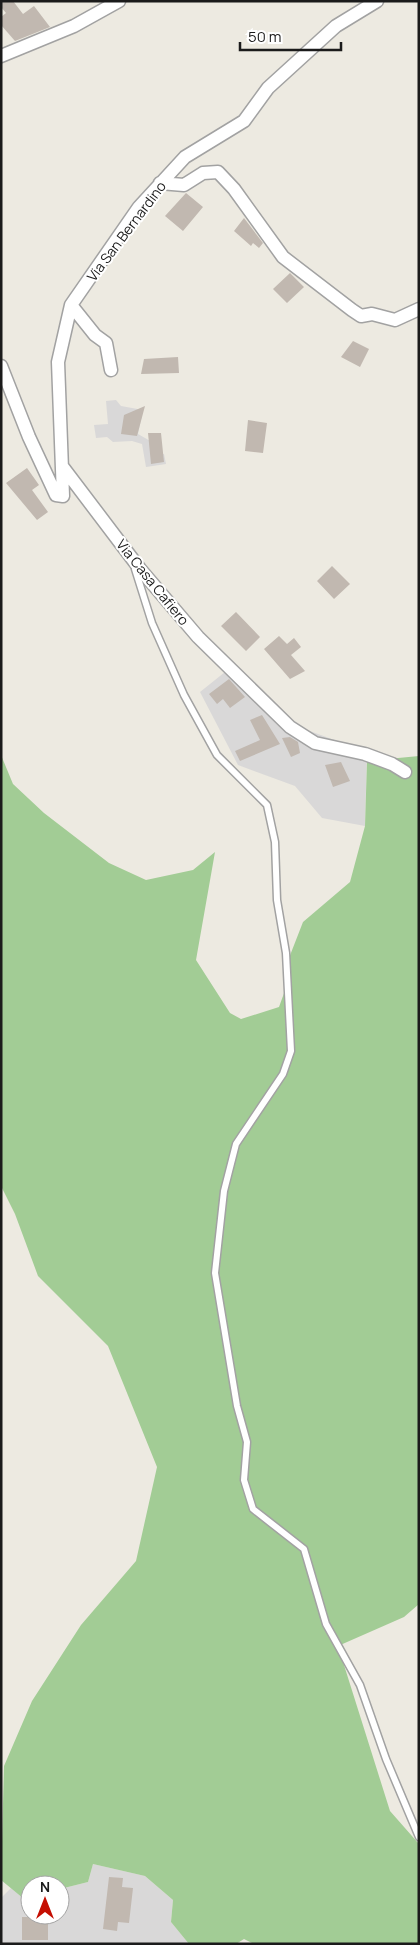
<svg xmlns="http://www.w3.org/2000/svg" width="420" height="1945" viewBox="0 0 420 1945" font-family="Manrope,sans-serif">
<style>
.residential{fill:#d9d8d8}
.forest{fill:#a2cc95}
.building{fill:#c1b8b0}
.lines{fill:none;stroke-linecap:round;stroke-linejoin:round}
.lane-casing{stroke:#a2a2a2;stroke-width:9}
.street-casing{stroke:#a2a2a2;stroke-width:15}
.lane{stroke:#fff;stroke-width:6}
.street{stroke:#fff;stroke-width:12}
.labels{text-anchor:middle;dominant-baseline:central;stroke-width:4;stroke-linejoin:round;paint-order:stroke}
.street-label{font-size:14px;fill:#1b1b1b;stroke:#fff}
</style>
<rect width="100%" height="100%" fill="#edeae1"/>
<path class="residential" d="M116,400L121,406L143,410L138,434L152,442L159,455L164,454L166,464L146,467L142,444L132,441L113,442L107,437L96,438L94,425L108,424L106,401Z
M235,664L299,727L367,752L365,826L322,818L295,786L238,765L200,692Z
M93,1864L145,1876L173,1900L171,1922L189,1944H1V1898L11,1888L24,1899L30,1898V1915H60V1889L88,1882Z"/>
<path class="forest" d="M1,755L13,784L44,813L109,863L146,880L193,870L215,852L196,960L230,1013L241,1019L279,1007L287,985L289,958L303,922L350,882L365,826L367,761L419,756V1604L404,1617L338,1646L390,1811L419,1844V1944H254L244,1939L236,1944H189L171,1922L173,1900L145,1876L93,1864L88,1882L60,1889V1885H30V1898L24,1899L1,1880L4,1766L32,1701L81,1625L136,1561L157,1467L108,1346L38,1276L15,1214L1,1186Z"/>
<path class="building" d="M1,1H13L23,14L34,6L50,27L15,41L1,25V17L6,13L1,7Z
M186,193L203,207L183,231L165,216Z
M244,218L263,243L259,248L253,243L251,246L234,231Z
M290,273L304,287L287,303L273,289Z
M353,341L369,349L360,367L341,357Z
M178,357L179,373L141,374L144,359Z
M145,406L137,436L121,434L124,415Z
M248,420L267,423L263,453L245,451Z
M148,433H161L164,462L151,464Z
M27,468L39,485L32,490L48,512L37,520L6,483Z
M332,566L350,584L334,599L317,581Z
M236,612L260,637L246,651L221,626Z
M279,636L287,644L294,638L301,647L291,655L305,671L290,679L264,649Z
M229,679L245,697L230,708L223,699L217,704L209,694Z
M262,715L280,744L240,761L235,751L260,740L250,720Z
M290,737L298,742L300,753L291,757L282,738Z
M341,762L350,781L333,787L325,765Z
M109,1877L123,1878L122,1887L133,1888L129,1923L118,1922L117,1931L103,1929Z
M22,1917H48V1940H22Z"/>
<g class="lines">
<defs>
<path id="lane" d="M135,569L152,623L184,695L217,755L267,805L275,842L277,900L286,953L291,1051L283,1074L236,1144L224,1191L215,1273L237,1406L247,1442L244,1480L253,1509L304,1549L326,1624L360,1685L386,1759L419,1837"/>
<path id="street" d="M1,56L74,26L119,1
M160,183L184,185L203,173L218,172L234,189L283,257L352,310L361,316L372,314L395,320L419,309
M71,305L95,335L106,343L111,370
M1,366L29,437L56,495L63,496L58,362L71,305L139,207L185,157L244,121L268,88L336,26L377,1
M62,466L140,569L198,637L290,727L315,743L365,754L392,764L405,772"/>
</defs>
<use href="#lane" class="lane-casing"/>
<use href="#street" class="street-casing"/>
<use href="#lane" class="lane"/>
<use href="#street" class="street"/>
</g>
<g class="labels">
<g class="street-label">
<text transform="translate(126 231) rotate(-53)">Via San Bernardino</text>
<text transform="translate(153 582) rotate(51)">Via Casa Cafiero</text>
</g>
</g>
<rect width="420" height="1945" fill="none" stroke="#1b1b1b" stroke-width="5"/>
<g transform="translate(45 1900)"><circle r="24" fill="#ffffff" stroke="#a4a4a4"/>
<path d="M0-4L9 19L0 12L-9 19Z" fill="#c50e02"/>
<text y="-8" font-size="14" font-weight="bold" text-anchor="middle" fill="#1b1b1b">N</text>
</g>
<path d="M240 42v8h101v-8" fill="none" stroke="#1b1b1b" stroke-width="2.5"/>
<text x="248" y="42" font-size="15" fill="#1b1b1b" stroke="#ffffff" stroke-width="4" paint-order="stroke">50 m</text>
</svg>
